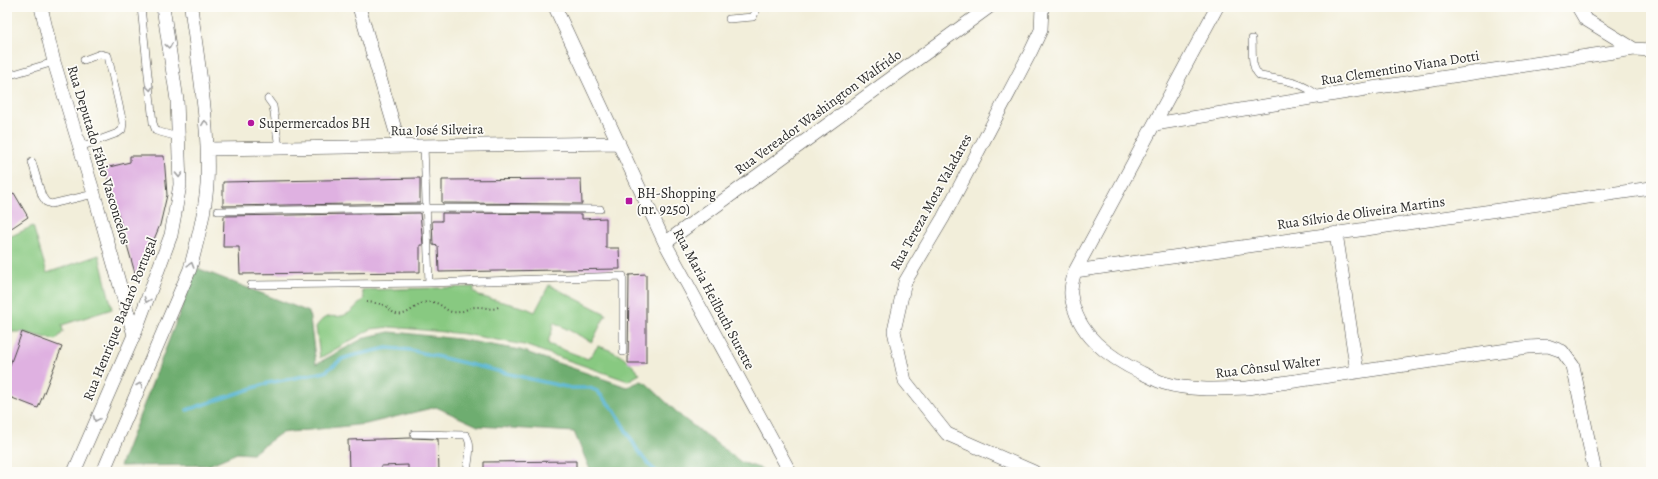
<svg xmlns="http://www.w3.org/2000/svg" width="1658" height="479" viewBox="0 0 1658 479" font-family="Alegreya,serif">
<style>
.green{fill:#88c981;stroke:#5a7a56}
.forest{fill:#6ead6f;stroke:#4c6c4d}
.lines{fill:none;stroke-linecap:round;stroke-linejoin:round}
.stream{stroke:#53b3d2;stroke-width:3.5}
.building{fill:#dfb1e1}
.lane-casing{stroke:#494845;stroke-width:8}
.street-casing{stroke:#494845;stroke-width:14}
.path{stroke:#494845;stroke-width:2;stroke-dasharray:1 3;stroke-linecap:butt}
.lane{stroke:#fff;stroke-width:7}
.street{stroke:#fff;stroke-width:13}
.oneway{stroke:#a0a0a0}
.poi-dot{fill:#b5179e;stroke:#fdfcf7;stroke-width:1.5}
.labels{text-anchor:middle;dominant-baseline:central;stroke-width:3.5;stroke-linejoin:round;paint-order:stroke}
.street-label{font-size:14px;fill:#2b2b2b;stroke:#fdfcf7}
.poi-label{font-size:14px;fill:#2b2b2b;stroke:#fdfcf7;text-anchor:start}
</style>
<rect width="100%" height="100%" fill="#fdfcf7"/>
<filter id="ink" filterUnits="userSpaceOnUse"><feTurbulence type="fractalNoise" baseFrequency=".025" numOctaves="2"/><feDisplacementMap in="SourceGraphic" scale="8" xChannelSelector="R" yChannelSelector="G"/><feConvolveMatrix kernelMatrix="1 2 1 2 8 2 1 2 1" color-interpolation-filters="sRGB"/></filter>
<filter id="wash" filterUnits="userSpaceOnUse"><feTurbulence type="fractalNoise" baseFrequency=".012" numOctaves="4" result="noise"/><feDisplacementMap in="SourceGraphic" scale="16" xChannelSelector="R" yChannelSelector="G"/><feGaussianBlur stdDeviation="0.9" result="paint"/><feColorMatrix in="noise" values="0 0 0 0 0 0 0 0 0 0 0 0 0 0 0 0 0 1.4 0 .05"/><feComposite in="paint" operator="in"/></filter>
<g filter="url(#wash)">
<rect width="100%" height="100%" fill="#f2eeda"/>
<path class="green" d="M33,226L47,273L99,255L112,309L62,325L63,332L56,340L22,332H7V238Z
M549,285L606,314L592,342L553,322C554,331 549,335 548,344L588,359L598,346C616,351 629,360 640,374L628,381L524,345L465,334L391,327L371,329L320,358L316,327C328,309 333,321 347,314C353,311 359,303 364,299L362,290L474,287V292L479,296L526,308L535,312Z"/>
<path class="forest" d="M197,268L309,312L316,364L366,337L389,332L403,333L458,339L520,350L627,387L641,381L646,383L683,418L741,462L762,469L765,472H591L574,432L478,426L436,407L366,424L281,433L252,454L237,453L209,465L120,466Z"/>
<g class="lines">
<path class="stream" d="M187,410L268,383L325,372L342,359L351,356L387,348L410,350L539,381L571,388H590L597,391L614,410L638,451L648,464L657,472"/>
</g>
<g id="blocks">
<path class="building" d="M130,156H164L167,195L160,225L137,280L105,168L130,162Z
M420,178V203L223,206V182Z
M581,179L582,204L442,203V180Z
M14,193L28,217L7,231V198Z
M420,213L423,245H420V272L240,274L239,247H223L224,216Z
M442,213L582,214V219L606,218V248H619L620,269L439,272L438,246L433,245L432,221H442Z
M646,274V363H628L629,275Z
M22,332L62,347L38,408L7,396V373Z
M411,438L438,439L439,472H408V465L381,466V472H349L348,440Z
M576,461V472H484V462Z"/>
</g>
</g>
<g filter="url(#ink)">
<use href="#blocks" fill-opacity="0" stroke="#494845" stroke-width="1"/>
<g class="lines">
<defs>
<path id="lane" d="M141,7L153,123L156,131L178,137
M729,19L753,17L758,7
M1252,39C1253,52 1250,67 1260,76C1283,80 1301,81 1320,97
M7,76L54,62
M268,99L273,106L279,148
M424,146L429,283
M80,147L118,133L122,130L123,123L108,56L100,54L84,60
M32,162L42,196L46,202L51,204L94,194
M218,211L427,208L600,209
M251,285L429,283L623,276V352
M414,434L466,435C473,445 468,460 467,472"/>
<path id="street" d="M41,7L54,62L94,194L134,335
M359,7L400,146
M555,7L665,243L790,472
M1217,7L1075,271C1073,278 1070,288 1071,295C1077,335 1108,357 1142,373C1149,376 1157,381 1164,383C1191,391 1220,389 1247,388L1528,347L1548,346L1562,351L1573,366L1595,472
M1578,7L1585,19L1634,49
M1155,124L1372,88L1634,49L1651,50
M208,149L619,143
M1336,233L1357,372
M665,243L989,7
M1075,271L1651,188
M74,472L134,335L171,235L180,185L177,100L163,7
M103,472L190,269C197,242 205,213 207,185C210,127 198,65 191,7
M1034,472L947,434L905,381L894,331L905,282L943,218L1031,51L1041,30L1042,7"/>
</defs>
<use href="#lane" class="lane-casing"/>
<use href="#street" class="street-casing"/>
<path class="path" d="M367,302C373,303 382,303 387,307C391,310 392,313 397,314C409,317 417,301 430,302C441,302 444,310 452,312C462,314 468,307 476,307C485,306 492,312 500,306"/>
<use href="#lane" class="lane"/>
<use href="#street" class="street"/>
</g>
<defs><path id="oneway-chevron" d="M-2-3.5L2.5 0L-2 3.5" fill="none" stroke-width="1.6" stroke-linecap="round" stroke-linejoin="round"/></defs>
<g class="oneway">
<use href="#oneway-chevron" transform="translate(169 46) rotate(81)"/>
<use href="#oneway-chevron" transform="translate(150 88) rotate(84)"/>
<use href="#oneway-chevron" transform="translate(205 123) rotate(-97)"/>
<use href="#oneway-chevron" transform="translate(179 175) rotate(88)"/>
<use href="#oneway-chevron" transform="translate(191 265) rotate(-73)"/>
<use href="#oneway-chevron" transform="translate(147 300) rotate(111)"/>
<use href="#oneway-chevron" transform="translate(140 385) rotate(-67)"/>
<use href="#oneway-chevron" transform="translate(96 419) rotate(114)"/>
</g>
</g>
<g class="poi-dot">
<circle cx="251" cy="123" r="4"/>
<rect x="625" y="197" width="8" height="8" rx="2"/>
</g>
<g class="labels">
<g class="street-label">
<text transform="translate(1400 68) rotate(-9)">Rua Clementino Viana Dotti</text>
<text transform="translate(818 112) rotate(-36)">Rua Vereador Washington Walfrido</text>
<text transform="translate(437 130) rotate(-1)">Rua José Silveira</text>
<text transform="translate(99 155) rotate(73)">Rua Deputado Fábio Vasconcelos</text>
<text transform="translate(931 202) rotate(-61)">Rua Tereza Mota Valadares</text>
<text transform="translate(1361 213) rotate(-8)">Rua Sílvio de Oliveira Martins</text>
<text transform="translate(714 299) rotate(62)">Rua Maria Heilbuth Surette</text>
<text transform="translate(120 319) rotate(-68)">Rua Henrique Badaró Portugal</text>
<text transform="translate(1268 367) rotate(-7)">Rua Cônsul Walter</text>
</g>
<g class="poi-label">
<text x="259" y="123">Supermercados BH</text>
<text x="637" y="193">BH-Shopping<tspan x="637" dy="16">(nr. 9250)</tspan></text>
</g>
</g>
<rect width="1658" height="479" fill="none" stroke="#fdfcf7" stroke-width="24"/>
</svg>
